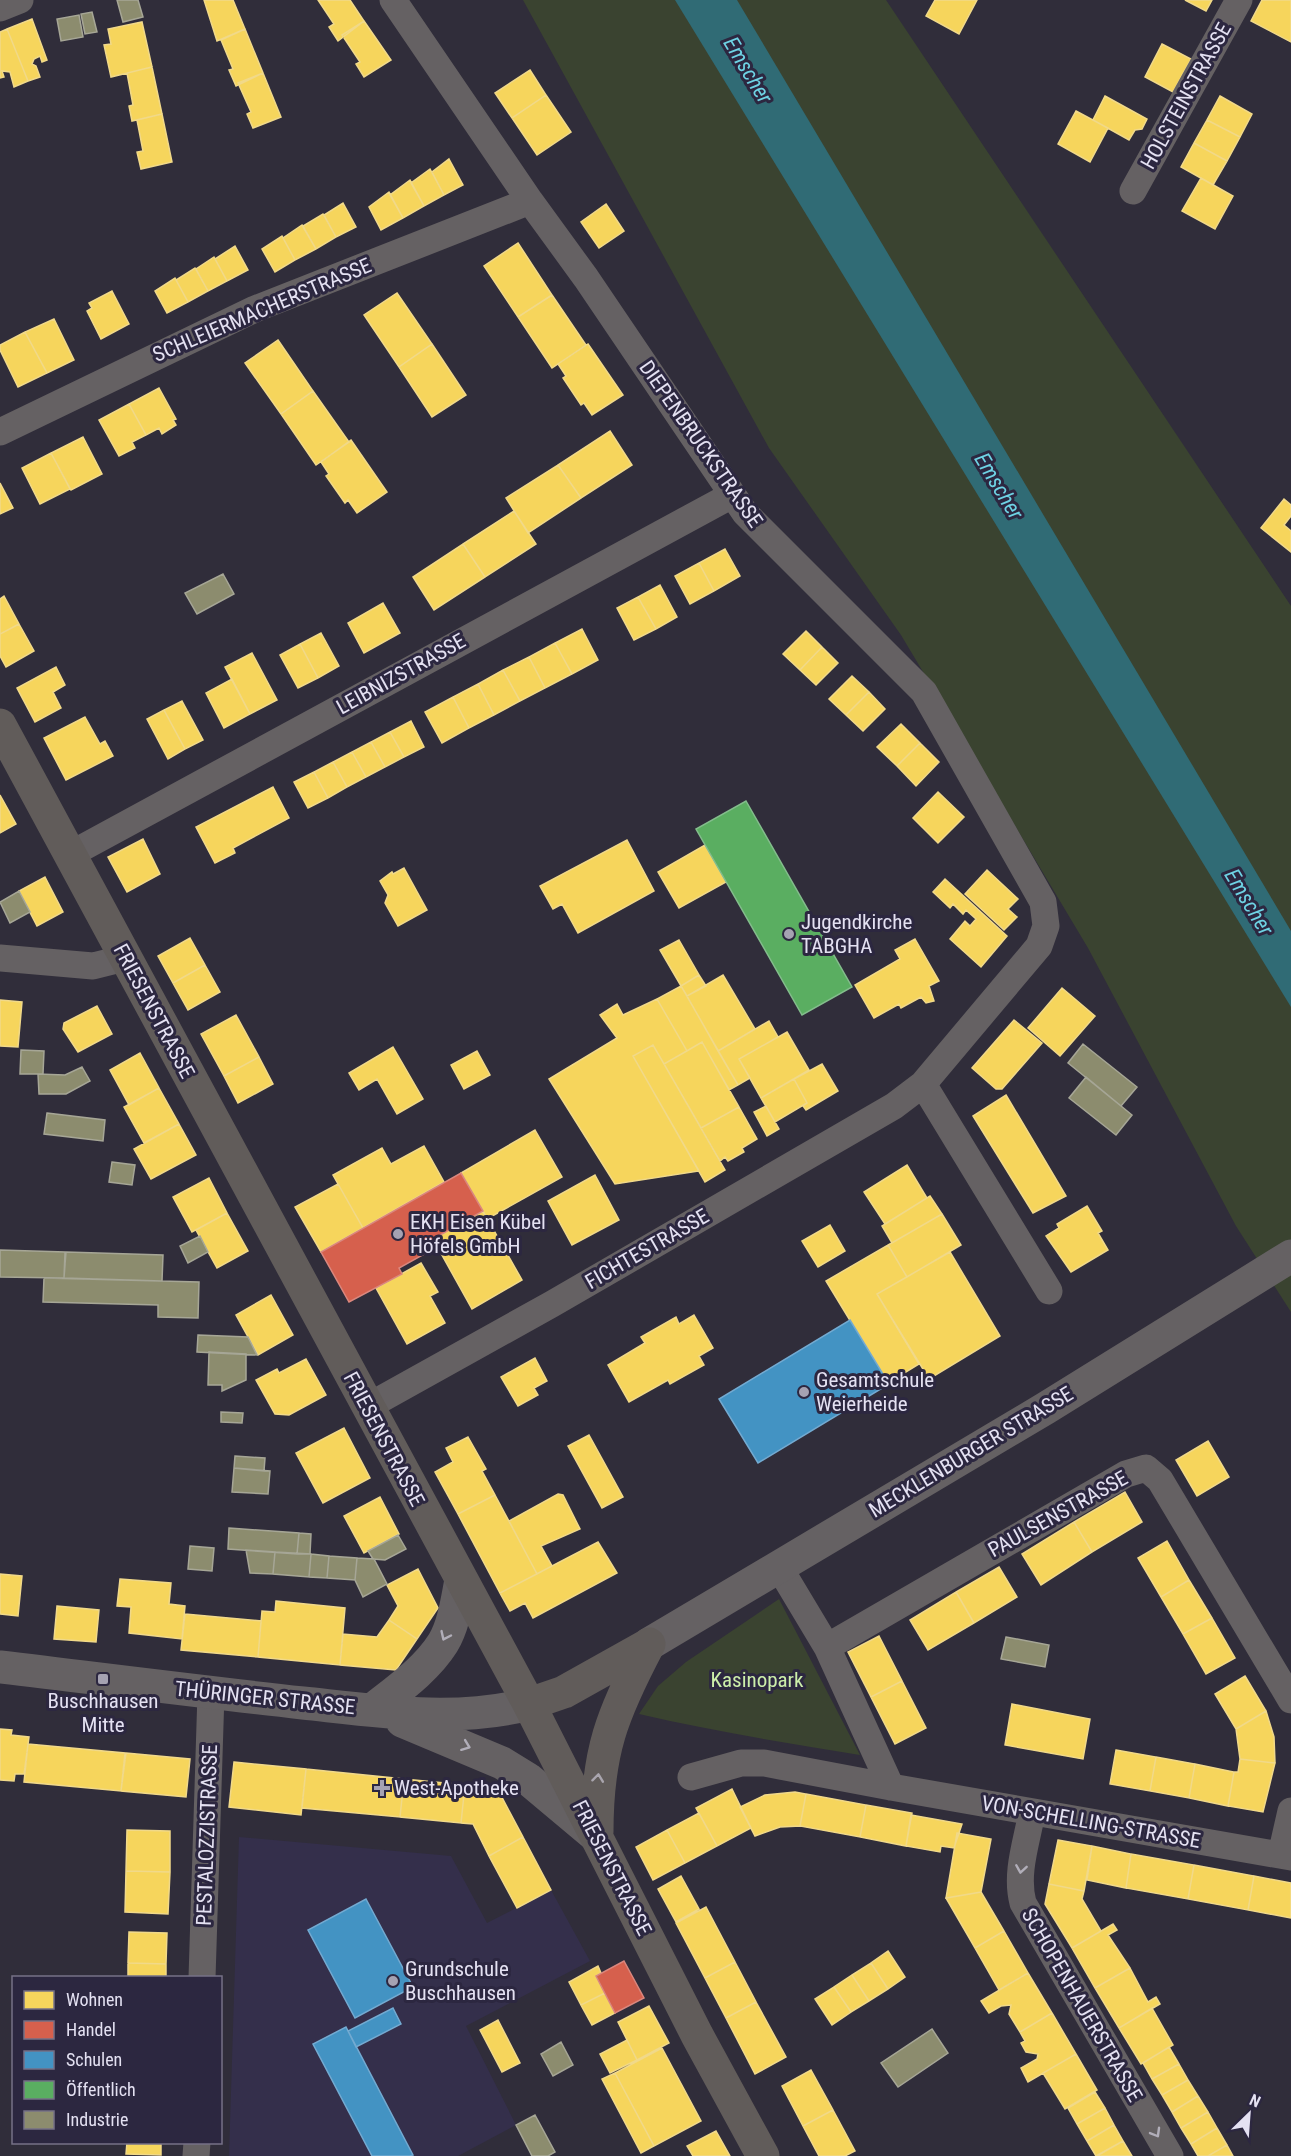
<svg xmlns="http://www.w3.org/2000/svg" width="1291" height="2156" viewBox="0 0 1291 2156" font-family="'Roboto Condensed',sans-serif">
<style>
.built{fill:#342f4b}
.green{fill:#3a4330}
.water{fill:#306b75}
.homes{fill:#f6d55c;stroke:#f1d989;stroke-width:1.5}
.shops{fill:#d6604d;stroke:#da877e;stroke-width:1.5}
.schools{fill:#4393c3;stroke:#73aad1;stroke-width:1.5}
.public{fill:#5aae61;stroke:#83bd8c;stroke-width:1.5}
.industry{fill:#8c8c6e;stroke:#a6a696;stroke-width:1.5}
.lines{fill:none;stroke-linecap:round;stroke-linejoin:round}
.minor{stroke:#656163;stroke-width:27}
.tertiary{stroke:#656163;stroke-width:33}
.secondary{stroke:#615c5a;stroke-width:33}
.oneway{stroke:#b1aeb9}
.oneway2{stroke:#a9a5ae}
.poi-dot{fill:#a5a2b2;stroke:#2c2740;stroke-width:2}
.labels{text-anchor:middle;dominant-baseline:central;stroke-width:6;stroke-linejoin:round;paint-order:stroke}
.street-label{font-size:21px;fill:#e4e1f2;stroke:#2c2740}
.poi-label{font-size:21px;fill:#e4e1f2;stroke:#2c2740;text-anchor:start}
.park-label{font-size:21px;fill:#cea;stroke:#2c2740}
.water-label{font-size:22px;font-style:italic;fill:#6ed3e4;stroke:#2c2740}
</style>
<rect width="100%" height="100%" fill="#302d3a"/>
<path class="built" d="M239,1837L451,1856L487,1923L551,1890L590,1961L466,2026L516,2125L458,2156H229Z"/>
<path class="green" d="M523,0H886L1291,606V1312L1236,1226L1088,948L901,635L769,448Z
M779,1599L860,1755C786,1743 712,1731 639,1714L658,1686L686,1662Z"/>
<path class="water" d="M675,0H737L1291,931V1007Z"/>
<path class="homes" d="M204,0H233L245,29L217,41Z
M318,0H350L364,21L338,41L329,27L334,24Z
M935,0H977L959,34L926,16Z
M1185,0H1212L1206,11Z
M1262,0H1291V42L1251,21Z
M32,19L47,60L42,62L40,56L34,59L32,64L36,66L40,77L28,81L7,29Z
M364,21L391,60L364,77L356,64L360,62L342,35Z
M142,22L152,67L111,77L104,45L111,44L108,29Z
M7,29L28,81L14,87L10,72L2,71L4,77L0,78V32Z
M245,29L263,73L236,86L229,70L233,69L221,40Z
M1162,44L1191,59L1173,92L1145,77Z
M152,67L162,114L132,121L129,106L133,105L127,73Z
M530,70L546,95L512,118L495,93Z
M263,73L281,117L253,128L247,114L251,112L238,83Z
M546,95L571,132L537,155L512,118Z
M1105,96L1147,119L1142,129L1135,130L1129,140L1093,120Z
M1220,96L1252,114L1240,137L1207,120Z
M1076,111L1108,128L1090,162L1058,144Z
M162,114L172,162L141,169L137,152L143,151L137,120Z
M1207,120L1240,137L1227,161L1194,143Z
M1194,143L1227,161L1213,185L1181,167Z
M449,159L463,185L444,195L432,172Z
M430,169L444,195L424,206L411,183Z
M1201,178L1233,196L1215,229L1182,211Z
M410,180L424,206L403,218L390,195Z
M389,192L403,218L381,230L369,207Z
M343,203L356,227L336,237L324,215Z
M606,204L624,231L599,248L581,222Z
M323,214L336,237L316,249L303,226Z
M302,225L316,249L295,260L283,238Z
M282,236L295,260L275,272L262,249Z
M518,243L552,295L518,317L484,266Z
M235,246L248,270L227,281L215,259Z
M214,257L227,281L208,291L196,269Z
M195,268L208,291L188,302L176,280Z
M175,278L188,302L167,313L155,291Z
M112,291L129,324L101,339L87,311L92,308L89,303Z
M397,293L432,344L399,367L364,315Z
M552,295L586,345L552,368L518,317Z
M54,319L74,360L47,373L25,332Z
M25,332L47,373L18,387L0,350V345Z
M278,340L313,391L281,414L245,363Z
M432,344L466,395L432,417L399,367Z
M588,344L623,395L592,415L584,403L581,405L563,378L566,376L558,364Z
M159,388L176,419L173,420L176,425L162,434L159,428L146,435L129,404Z
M313,391L349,442L316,465L281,414Z
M129,404L146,435L132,442L135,448L119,456L99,420Z
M610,431L632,465L581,498L558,465Z
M83,437L102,474L71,490L51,453Z
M351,440L387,492L357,513L348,500L345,503L326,476L329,474L321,462Z
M51,453L70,489L40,504L22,468Z
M558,465L581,498L528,533L506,498Z
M0,483L13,508L0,514Z
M1284,499L1291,505V516L1284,525L1291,531V552L1261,528Z
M514,511L536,544L485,577L463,544Z
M463,544L485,577L434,610L413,577Z
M725,549L740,576L714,591L699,563Z
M699,563L714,591L690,604L675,576Z
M660,585L677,617L656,629L638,597Z
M4,596L19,624L0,634V599Z
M638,597L656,629L634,640L617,608Z
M383,603L400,633L364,653L348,623Z
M19,624L34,651L6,667L0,656V634Z
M582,629L598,660L572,674L555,643Z
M806,631L822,647L800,670L783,654Z
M321,633L339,666L318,678L300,644Z
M555,643L572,674L545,688L529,657Z
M300,644L318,678L298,688L280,655Z
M822,647L838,663L816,685L800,670Z
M252,653L277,700L250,714L225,667Z
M529,657L545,688L520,701L503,670Z
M56,667L65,685L53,692L61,708L35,722L17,688Z
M503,670L520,701L494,715L478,684Z
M852,676L869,692L846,715L829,699Z
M232,679L250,714L224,728L206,693Z
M478,684L494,715L469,728L453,697Z
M869,692L885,709L863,731L846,715Z
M453,697L469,728L442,743L425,712Z
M182,701L203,740L185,749L164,710Z
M164,710L185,749L168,759L147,719Z
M85,717L100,744L105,741L113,756L66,780L44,738Z
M411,721L424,747L404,757L390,732Z
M901,724L920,743L897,766L877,747Z
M390,732L404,757L385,767L371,742Z
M371,742L385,767L366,777L352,752Z
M920,743L939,762L916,786L897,766Z
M352,752L366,777L347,787L333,762Z
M333,762L347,787L328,798L314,772Z
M314,772L328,798L308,808L294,782Z
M273,787L289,818L233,848L235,853L215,863L196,827Z
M938,792L964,817L938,843L913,818Z
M0,795L16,824L0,833Z
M143,839L160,874L127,892L108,857Z
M627,840L654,891L578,933L562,904L553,909L540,886Z
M705,845L726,882L679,908L658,872Z
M404,868L427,910L398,926L385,903L388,895L380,881L392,872L393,874Z
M987,870L1018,899L1008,909L1017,917L1004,930L965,894Z
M45,877L63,912L37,926L19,891Z
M945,879L1007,936L981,967L950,939L965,921L970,926L976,919L966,910L963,914L953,904L950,908L933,892Z
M190,938L205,965L173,983L158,956Z
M915,939L939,981L929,986L934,1001L926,1003L921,997L901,1008L899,1004L874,1018L855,985L900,959L895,950Z
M679,940L699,975L681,986L660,950Z
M205,965L220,992L188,1010L173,983Z
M699,975L706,986L687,996L681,986Z
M723,975L755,1029L718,1051L687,996Z
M681,986L738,1085L729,1090L702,1042L687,1051L657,999Z
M1062,988L1095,1016L1060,1056L1028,1028Z
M657,999L687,1051L664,1064L653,1045L633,1056L699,1171L615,1184L549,1079L617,1038L600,1015L617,1004L623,1015Z
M0,1000L22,1002L18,1047L0,1046Z
M97,1006L112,1034L78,1052L63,1029L64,1023Z
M236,1015L259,1057L224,1076L201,1034Z
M1014,1020L1042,1043L1002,1089H996L972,1068Z
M769,1021L778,1037L739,1059L750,1078L738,1085L718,1051Z
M787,1032L809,1070L761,1098L739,1059Z
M702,1042L739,1107L701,1128L664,1064Z
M653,1045L725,1170L705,1182L633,1056Z
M393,1047L423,1099L397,1114L377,1079L359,1090L349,1073Z
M477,1051L490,1075L464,1089L451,1065Z
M140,1053L159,1088L129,1105L110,1070Z
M259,1057L273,1084L238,1103L224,1076Z
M822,1064L838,1091L806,1110L803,1106L807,1103L794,1079Z
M794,1079L807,1103L775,1122L761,1098Z
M159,1088L179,1124L144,1143L124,1107Z
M1006,1095L1066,1196L1033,1213L973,1116Z
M766,1106L779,1129L767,1136L754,1112Z
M739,1107L757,1139L742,1148L744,1152L728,1161L725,1157L720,1161L701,1128Z
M179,1124L196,1155L151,1179L134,1149Z
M535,1130L562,1177L487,1219L461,1173Z
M424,1146L444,1182L363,1228L333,1175L382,1148L391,1164Z
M907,1165L927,1198L885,1224L864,1192Z
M595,1175L619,1220L572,1245L548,1201Z
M209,1178L227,1213L192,1232L173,1197Z
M338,1184L363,1228L321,1252L295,1207Z
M930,1196L942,1214L892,1243L882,1226Z
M1087,1206L1102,1231L1098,1233L1108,1250L1071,1272L1046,1236L1059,1228L1057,1224Z
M483,1211L522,1280L472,1309L433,1239Z
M227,1213L248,1251L217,1268L196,1230Z
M942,1214L961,1245L907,1277L888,1245Z
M830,1225L845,1251L818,1267L802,1241Z
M888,1245L907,1277L877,1294L919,1364L888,1383L826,1281Z
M950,1252L1000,1336L929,1379L877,1294Z
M421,1263L438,1292L430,1296L445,1323L407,1344L376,1288Z
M271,1295L293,1335L258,1355L236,1315Z
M694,1315L713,1348L699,1356L704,1365L670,1384L668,1380L629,1402L608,1365L645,1343L641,1337L676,1317L679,1324Z
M535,1358L547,1381L534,1388L538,1395L518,1406L501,1377Z
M306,1359L326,1395L289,1415L275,1414L256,1380L277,1369L279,1373Z
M344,1428L370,1478L323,1503L296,1453Z
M589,1435L623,1497L602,1508L568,1446Z
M468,1437L486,1469L482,1471L495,1495L458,1514L435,1472L453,1462L446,1448Z
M1208,1441L1229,1477L1197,1496L1176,1460Z
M1125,1492L1142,1522L1092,1552L1074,1522Z
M558,1494L563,1495L580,1529L541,1546L552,1566L537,1574L509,1521Z
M495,1495L537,1574L500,1593L458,1514Z
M380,1497L399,1534L364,1553L344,1516Z
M1074,1522L1092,1552L1041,1585L1022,1554Z
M1167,1541L1189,1580L1161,1597L1138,1558Z
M598,1542L617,1573L533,1618L525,1603L510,1611L500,1593Z
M999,1567L1017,1597L974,1623L956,1592Z
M418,1569L438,1608L417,1639L389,1620L398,1606L387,1585Z
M0,1574L22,1576L18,1616L0,1614Z
M120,1579L171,1583L169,1604L185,1606L182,1639L129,1633L131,1607L117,1606Z
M1189,1580L1212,1618L1183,1634L1161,1597Z
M956,1592L974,1623L928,1650L910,1620Z
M276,1601L345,1608L340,1665L258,1657L262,1611L275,1612Z
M57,1606L99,1610L96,1642L54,1639Z
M185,1614L261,1621L258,1657L181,1650Z
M1212,1618L1235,1658L1206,1674L1183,1634Z
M389,1620L417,1639L396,1670L340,1665L343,1634L377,1637Z
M879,1636L902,1681L871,1697L848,1652Z
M1245,1676L1266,1711L1236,1729L1215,1694Z
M902,1681L926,1728L895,1744L871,1697Z
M1012,1704L1090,1719L1083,1759L1005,1745Z
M1266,1711L1274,1737L1275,1763L1240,1759L1236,1729Z
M0,1729L12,1730L11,1735L29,1737L24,1774H15L14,1781L0,1780Z
M28,1744L125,1753L121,1791L24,1782Z
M1116,1750L1156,1757L1150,1791L1110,1784Z
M126,1753L190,1759L186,1797L121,1791Z
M1156,1757L1195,1764L1189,1798L1150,1791Z
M1240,1759L1275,1763L1263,1812L1228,1806L1234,1772H1238Z
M234,1762L306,1769L301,1815L229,1807Z
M1195,1764L1234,1772L1228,1806L1189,1798Z
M306,1769L404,1779L400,1817L302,1808Z
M404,1779L465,1785L461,1823L400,1817Z
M465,1785L497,1788L523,1837L489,1856L473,1824L461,1823Z
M732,1789L751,1828L717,1846L696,1808Z
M795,1792L806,1794L800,1826L780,1827L755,1836L740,1807L765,1795Z
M806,1794L866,1805L860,1837L800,1826Z
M866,1805L912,1813L906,1846L860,1837Z
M699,1813L717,1846L685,1863L667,1830Z
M911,1815L962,1824L954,1848L941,1846L940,1852L906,1846Z
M127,1830L170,1831V1872L126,1871Z
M667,1830L685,1863L653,1880L636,1847Z
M957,1833L991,1839L981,1892L946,1898Z
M523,1837L551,1890L517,1908L489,1856Z
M1058,1840L1092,1846L1084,1891L1049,1884Z
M1092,1846L1131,1854L1126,1888L1087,1880Z
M1131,1854L1194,1865L1188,1899L1126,1888Z
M1194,1865L1254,1876L1248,1910L1188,1899Z
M126,1871L170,1872L168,1914L125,1912Z
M681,1876L699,1909L676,1922L658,1889Z
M1254,1876L1291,1883V1918L1248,1910Z
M1049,1884L1084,1891L1082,1899L1101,1931L1072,1948L1045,1904Z
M981,1892L1004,1931L975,1948L946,1898Z
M706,1907L735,1962L705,1978L676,1923Z
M1113,1924L1117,1930L1108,1935L1130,1968L1095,1988L1072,1948Z
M1004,1931L1028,1973L999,1990L975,1948Z
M129,1932L167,1933L166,1964L128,1963Z
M888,1951L905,1977L888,1989L871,1963Z
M735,1962L756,2002L726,2018L705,1978Z
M128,1963L166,1964V1978H128Z
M871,1963L888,1989L869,2001L852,1975Z
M598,1966L601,1973L596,1976L605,1993L581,2005L569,1982Z
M1130,1968L1148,2002L1156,1997L1160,2004L1119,2028L1095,1988Z
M1028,1973L1052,2013L1020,2032L1009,2014L1011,2005L1001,2006L989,2013L981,2001Z
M852,1975L869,2001L851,2012L834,1987Z
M834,1987L851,2012L832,2025L815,1999Z
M605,1993L615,2013L592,2025L581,2005Z
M756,2002L786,2057L755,2074L726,2018Z
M649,2006L669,2043L637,2060L618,2022Z
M1152,2008L1173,2045L1141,2064L1119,2028Z
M1052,2013L1076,2054L1028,2082L1021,2068L1037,2059L1038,2054L1026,2052L1021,2043L1025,2041L1020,2032Z
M498,2020L520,2063L502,2072L480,2030Z
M627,2040L637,2060L610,2073L600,2054Z
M1169,2047L1179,2064L1152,2079L1143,2063Z
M662,2048L701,2121L654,2146L615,2073Z
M1076,2054L1097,2090L1065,2109L1043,2073Z
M1179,2064L1188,2080L1162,2095L1152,2079Z
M811,2070L833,2110L803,2126L782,2086Z
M615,2073L654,2146L641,2153L602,2079Z
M1188,2080L1198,2096L1172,2112L1162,2095Z
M1095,2092L1105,2108L1077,2124L1068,2108Z
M1198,2096L1208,2112L1181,2128L1172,2112Z
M1105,2108L1114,2125L1087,2141L1077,2124Z
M833,2110L855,2151L845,2156H819L803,2126Z
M1208,2112L1217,2128L1191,2144L1181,2128Z
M1114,2125L1123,2141L1096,2156L1087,2141Z
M1217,2128L1227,2145L1208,2156H1198L1191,2144Z
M716,2131L730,2156H693L687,2146Z
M1123,2141L1132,2156H1097Z
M127,2142H161V2155L126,2154Z
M1227,2145L1233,2156H1208Z"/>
<path class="shops" d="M461,1173L483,1211L433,1239L437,1247L399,1268L402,1274L349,1302L321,1252Z
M624,1961L644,1998L615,2013L596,1976Z"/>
<path class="schools" d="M850,1320L889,1384L758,1463L719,1399Z
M366,1899L413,1987L355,2018L308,1930Z
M393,2008L401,2024L356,2047L348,2031Z
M346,2027L413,2155L410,2156H372L313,2044Z"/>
<path class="public" d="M746,801L852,987L802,1015L696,829Z"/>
<path class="industry" d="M117,0H138L143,17L123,22Z
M92,12L97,32L85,34L81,14Z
M79,15L83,37L61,41L57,19Z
M223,574L234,594L197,614L185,593Z
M19,891L30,912L10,923L0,902Z
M1083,1044L1137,1087L1121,1106L1068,1063Z
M21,1050L44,1051L43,1074H20Z
M82,1067L90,1081L66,1094H39L38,1074L65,1075Z
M1086,1077L1132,1115L1116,1135L1069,1098Z
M47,1113L105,1120L103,1141L44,1134Z
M112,1162L135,1165L132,1185L109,1182Z
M200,1236L208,1252L188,1263L180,1246Z
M0,1250L65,1252L64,1278L0,1277Z
M66,1252L163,1255L162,1281L64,1278Z
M44,1278L199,1282L198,1318L158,1317V1305L43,1302Z
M198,1335L248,1337L257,1355L197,1352Z
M209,1352L246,1354V1380L222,1391V1385H208Z
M221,1412L243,1413L242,1423L221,1422Z
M235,1456L265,1458L264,1471L234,1468Z
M234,1468L270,1471L268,1494L232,1492Z
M229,1528L299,1533L297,1554L228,1549Z
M299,1533L311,1534L310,1554H297Z
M398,1535L406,1549L385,1560L373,1559L368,1551Z
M190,1546L214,1548L212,1571L188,1569Z
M246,1550L275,1552L273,1574L250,1573Z
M275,1552L311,1554L309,1577L273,1574Z
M311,1554L329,1556L327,1578L309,1577Z
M329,1556L357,1558L355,1580L327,1578Z
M357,1558L374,1559L387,1584L363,1597L355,1580Z
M1006,1637L1049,1645L1045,1667L1001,1659Z
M932,2029L948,2053L898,2087L881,2063Z
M561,2042L573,2065L553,2076L541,2054Z
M535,2115L555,2152L548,2156H532L516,2125Z"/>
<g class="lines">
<path class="minor" d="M0,8L20,0
M1133,191L1239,0
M0,432L255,309L530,201
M71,854L732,495
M0,958L93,966L125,958
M923,1084L1049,1291
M367,1407L552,1304L894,1106L923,1084L1039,946L1046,926L1043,902L924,692L745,513L586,278L530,201L393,0
M779,1567L827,1647L891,1787
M827,1647L1126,1474L1146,1468L1160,1480L1291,1700
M691,1777L741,1763H764L891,1787L1291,1857
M1032,1812C1027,1841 1015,1873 1023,1903L1170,2156
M1281,1855L1291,1811
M202,1978L211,1693
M196,2156L197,2142"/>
<path class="tertiary" d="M649,1644L1046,1408L1291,1256
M0,1667C101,1679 202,1692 303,1703C378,1711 455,1723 529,1704
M372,1710C397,1690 426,1670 443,1643C454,1625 457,1600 461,1580
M402,1721L502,1763L528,1779L596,1836"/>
<path class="secondary" d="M0,725L529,1704L697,2035L763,2156
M529,1704L564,1692L648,1645
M597,1832C597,1752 612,1714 649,1644"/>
</g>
<defs><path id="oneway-chevron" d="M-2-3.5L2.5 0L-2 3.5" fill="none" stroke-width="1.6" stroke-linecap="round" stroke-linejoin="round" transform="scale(1.5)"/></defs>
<g class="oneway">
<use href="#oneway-chevron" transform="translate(445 1636) rotate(115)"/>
<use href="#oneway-chevron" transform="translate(466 1746) rotate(21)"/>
<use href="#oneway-chevron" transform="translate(1021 1869) rotate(99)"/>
<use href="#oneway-chevron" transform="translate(1156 2133) rotate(60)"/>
</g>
<use class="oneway2" href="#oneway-chevron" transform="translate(598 1778) rotate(-83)"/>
<g class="poi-dot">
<circle cx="789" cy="934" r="6"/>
<circle cx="398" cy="1234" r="6"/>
<circle cx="804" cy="1392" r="6"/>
<rect x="97" y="1673" width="12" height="12" rx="3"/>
<path d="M379 1779h6v6h6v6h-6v6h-6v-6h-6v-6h6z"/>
<circle cx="393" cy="1981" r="6"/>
</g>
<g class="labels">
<g class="street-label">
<text transform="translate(1186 96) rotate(-61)">HOLSTEINSTRASSE</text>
<text transform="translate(262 310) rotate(-23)">SCHLEIERMACHERSTRASSE</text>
<text transform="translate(701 444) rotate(55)">DIEPENBRUCKSTRASSE</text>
<text transform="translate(401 674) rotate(-29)">LEIBNIZSTRASSE</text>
<text transform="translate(154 1011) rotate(62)">FRIESENSTRASSE</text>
<text transform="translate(647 1249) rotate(-30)">FICHTESTRASSE</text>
<text transform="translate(384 1439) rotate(62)">FRIESENSTRASSE</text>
<text transform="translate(971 1452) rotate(-31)">MECKLENBURGER STRASSE</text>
<text transform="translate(1058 1514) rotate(-29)">PAULSENSTRASSE</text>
<text transform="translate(265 1698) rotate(6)">THÜRINGER STRASSE</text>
<text transform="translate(1091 1822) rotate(10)">VON-SCHELLING-STRASSE</text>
<text transform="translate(207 1835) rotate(-88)">PESTALOZZISTRASSE</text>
<text transform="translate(612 1868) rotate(63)">FRIESENSTRASSE</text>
<text transform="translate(1082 2005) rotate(60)">SCHOPENHAUERSTRASSE</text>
</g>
<g class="poi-label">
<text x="801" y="922">Jugendkirche<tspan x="801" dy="24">TABGHA</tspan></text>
<text x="410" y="1222">EKH Eisen Kübel<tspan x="410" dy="24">Höfels GmbH</tspan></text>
<text x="816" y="1380">Gesamtschule<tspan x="816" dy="24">Weierheide</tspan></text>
<text x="103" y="1701" text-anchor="middle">Buschhausen<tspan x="103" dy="24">Mitte</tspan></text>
<text x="394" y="1788">West-Apotheke</text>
<text x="405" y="1969">Grundschule<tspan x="405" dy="24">Buschhausen</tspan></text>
</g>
<g class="park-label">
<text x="757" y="1680">Kasinopark</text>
</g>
<g class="water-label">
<text transform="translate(748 70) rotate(59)">Emscher</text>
<text transform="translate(999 486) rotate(59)">Emscher</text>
<text transform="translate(1249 902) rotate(59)">Emscher</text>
</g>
</g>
<rect x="12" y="1976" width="210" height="168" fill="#2c2740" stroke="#767187" stroke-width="1.5"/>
<rect x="24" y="1991" width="30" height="18" fill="#f6d55c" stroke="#767187" stroke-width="1.5"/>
<text x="66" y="2006" font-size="18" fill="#e4e1f2">Wohnen</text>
<rect x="24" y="2021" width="30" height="18" fill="#d6604d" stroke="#767187" stroke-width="1.5"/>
<text x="66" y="2036" font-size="18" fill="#e4e1f2">Handel</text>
<rect x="24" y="2051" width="30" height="18" fill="#4393c3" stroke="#767187" stroke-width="1.5"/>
<text x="66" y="2066" font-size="18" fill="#e4e1f2">Schulen</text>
<rect x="24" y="2081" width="30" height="18" fill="#5aae61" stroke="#767187" stroke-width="1.5"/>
<text x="66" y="2096" font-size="18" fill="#e4e1f2">Öffentlich</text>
<rect x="24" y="2111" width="30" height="18" fill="#8c8c6e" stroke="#767187" stroke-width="1.5"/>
<text x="66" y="2126" font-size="18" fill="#e4e1f2">Industrie</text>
<g transform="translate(1249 2114) rotate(25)" stroke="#2c2740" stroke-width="4.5" paint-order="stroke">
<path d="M0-4.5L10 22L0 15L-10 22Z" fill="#e4e1f2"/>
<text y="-9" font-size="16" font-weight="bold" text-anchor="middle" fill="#e4e1f2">N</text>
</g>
</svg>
